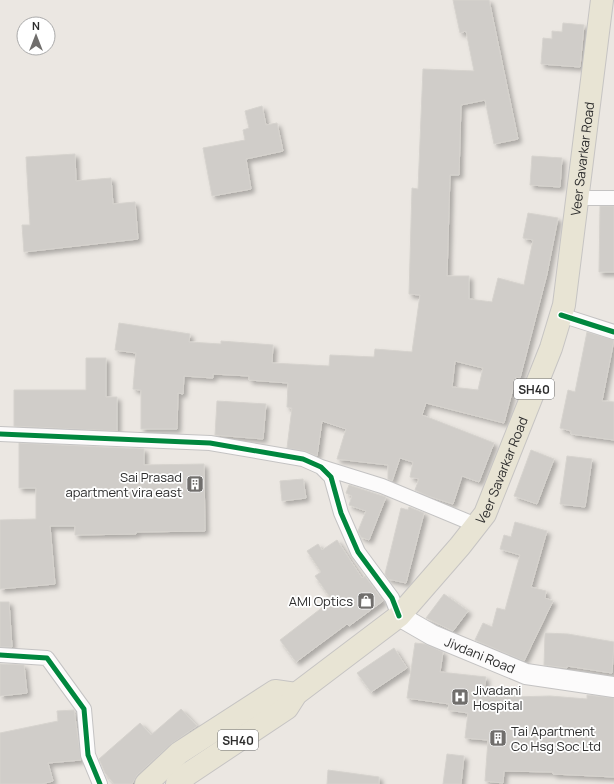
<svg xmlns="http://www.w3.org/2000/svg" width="614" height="784" viewBox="0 0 614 784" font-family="Manrope,sans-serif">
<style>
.building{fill:#d0cdc9;stroke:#d6d3ce;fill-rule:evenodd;filter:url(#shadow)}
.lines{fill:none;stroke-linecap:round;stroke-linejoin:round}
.street-casing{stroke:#c4c3c3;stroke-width:16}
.secondary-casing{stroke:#c4c3c3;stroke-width:22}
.primary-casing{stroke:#c6c4c3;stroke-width:24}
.street{stroke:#fcfbfb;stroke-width:14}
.secondary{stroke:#fcfbfb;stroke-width:20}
.primary{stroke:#e8e4d4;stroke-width:22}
.cycleway-casing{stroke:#fff;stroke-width:8}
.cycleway{stroke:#00873e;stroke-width:5}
.labels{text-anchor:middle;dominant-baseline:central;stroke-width:3.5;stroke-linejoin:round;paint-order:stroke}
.shield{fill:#fff;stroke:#6c6c6c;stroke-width:1}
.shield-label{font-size:12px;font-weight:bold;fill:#2d2d2d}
.street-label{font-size:13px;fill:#2d2d2d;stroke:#fff}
.poi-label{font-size:13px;fill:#2d2d2d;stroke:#fff;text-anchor:end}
</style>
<defs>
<filter id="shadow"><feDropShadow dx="3.5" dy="3.5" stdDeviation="2" flood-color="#0004"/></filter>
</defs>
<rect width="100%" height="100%" fill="#ebe7e2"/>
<path class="building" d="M453,0H489L518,139L494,144L485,100L461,105L459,175H450L447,276H469V299L492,302L498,278L524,285L533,240L523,238L528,213L558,218L547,274L520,378L516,377L504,423L426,403L422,415L494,443L479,482L462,476L453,504L428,496L415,490L419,479L410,477L413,462L400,458L392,481L388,479V465L337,459L346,429L322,421L317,456L305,451L287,448L292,408L287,407L288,383L249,380V376L213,374V378L184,376L183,394L178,393L177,429H141V390L133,389L136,353L115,350L119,323L190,334L189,342L221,344V341L273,345L272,363L329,366L330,355L374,357L375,349L412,352L420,295L409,294L412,188L418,189L423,69L474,71L466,31L460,33ZM455,361L483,368L478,390L452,387Z
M563,23L584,25L580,67L541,64L543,38L552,39V31L562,32Z
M262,106L266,125L277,123L283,151L246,159L251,189L212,196L203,148L245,140L243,130L249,128L245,111Z
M75,154L76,181L111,178L113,204L135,202L138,239L24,252L22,225H30L26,157Z
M532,156L562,158L560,187L530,185Z
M600,206H614V272H599Z
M587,332L614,340L602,401L614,402V440L571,434V431L560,428L568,390L575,392Z
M86,358H106V397H117V431L14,426V390H86Z
M217,401L266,404L263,439L215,435Z
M19,443L144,449V465L204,464L205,531L136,532V534L75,535V526H50L55,584L0,589V520L36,519V488H19Z
M531,450L554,459L537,504L514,496Z
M567,456L592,459L585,507L560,504Z
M303,479L306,498L282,501L280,481Z
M349,485L386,497L369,540L361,537L358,531L366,511L349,505L352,496L346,493Z
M409,507L424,513L406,583L388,579L385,574L401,508L408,510Z
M515,522L547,531L531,587L546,591L545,598L553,601L524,661L475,640L483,623L492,627L497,608L505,610L520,555L500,549L504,535L511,537Z
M337,540L362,578L365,576L383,601L349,626L347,624L296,662L280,640L332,600L315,576L321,572L307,551L318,544L322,550Z
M444,594L468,611L453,631L426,618Z
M0,602H9L12,647H0Z
M545,633L568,634L614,642L612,673L567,666V668L544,665Z
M415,643L425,644L443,652L440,672L486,677L484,692L511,695L510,697L550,696L587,699V695L614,698V777L553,774V772L504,771L503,783L485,781L488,740L465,738L468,713L448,710L449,704L407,698Z
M394,648L407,668L371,692L357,673Z
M0,664L24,665L27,693L0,696Z
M181,709L197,726L171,744L137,775L132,784H114L105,773L99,759L140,723L151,735Z
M74,710L81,760L48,763L53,781L42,784H0V733L58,721L57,711Z
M447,754L464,756L461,784H443Z
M328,770L379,777V784H327Z"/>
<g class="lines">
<defs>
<path id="street" d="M578,198H614
M561,315L614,332
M0,434L210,443L303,459L321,467L331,477L341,513L358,552L392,598L399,616
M321,467L382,486L476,525
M0,655L47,658L84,709L88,755L100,784"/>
<g id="secondary">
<path id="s1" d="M399,616L432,635L526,674L614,687"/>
</g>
<g id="primary">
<path d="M146,784L179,753L275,691L296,694"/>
<path id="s2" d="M177,784L188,774L287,708L296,694L399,616L460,546L485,514L551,348L564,305L602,0"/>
</g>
</defs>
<use href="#street" class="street-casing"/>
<use href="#secondary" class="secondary-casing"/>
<use href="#primary" class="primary-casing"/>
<use href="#street" class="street"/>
<use href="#secondary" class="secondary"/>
<use href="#primary" class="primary"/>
<defs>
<path id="cycleway" d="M561,315L614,332
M0,434L210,443L303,459L321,467L331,477L341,513L358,552L392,598L399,616
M0,655L47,658L84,709L88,755L100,784"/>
</defs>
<use href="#cycleway" class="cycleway-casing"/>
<use href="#cycleway" class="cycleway"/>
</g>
<defs>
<symbol id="building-square" viewBox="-11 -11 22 22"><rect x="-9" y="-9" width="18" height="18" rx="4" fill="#706e6c" stroke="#fff"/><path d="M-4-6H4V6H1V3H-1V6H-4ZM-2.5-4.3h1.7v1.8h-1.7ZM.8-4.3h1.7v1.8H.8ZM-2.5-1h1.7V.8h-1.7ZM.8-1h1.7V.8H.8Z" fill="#fff"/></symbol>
<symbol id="shop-square" viewBox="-11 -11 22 22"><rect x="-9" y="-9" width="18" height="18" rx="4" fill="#706e6c" stroke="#fff"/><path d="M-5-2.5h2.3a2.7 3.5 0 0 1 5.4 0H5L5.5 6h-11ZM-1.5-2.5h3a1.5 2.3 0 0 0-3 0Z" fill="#fff"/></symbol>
<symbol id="hospital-square" viewBox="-11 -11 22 22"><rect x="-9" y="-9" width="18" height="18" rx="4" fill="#706e6c" stroke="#fff"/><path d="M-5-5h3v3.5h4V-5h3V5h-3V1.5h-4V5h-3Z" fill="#fff"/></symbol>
</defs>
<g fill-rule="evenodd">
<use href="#building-square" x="185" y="474" width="20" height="20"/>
<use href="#shop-square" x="356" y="591" width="20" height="20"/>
<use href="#hospital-square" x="450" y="687" width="20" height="20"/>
<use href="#building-square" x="488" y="728" width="20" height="20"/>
</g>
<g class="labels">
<g class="shield">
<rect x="514" y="379" width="40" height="20" rx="3"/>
<rect x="218" y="730" width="40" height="20" rx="3"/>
</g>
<g class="shield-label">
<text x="534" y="389">SH40</text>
<text x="238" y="740">SH40</text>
</g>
<g class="street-label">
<text stroke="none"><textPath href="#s2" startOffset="784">Veer Savarkar Road</textPath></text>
<text stroke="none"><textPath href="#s2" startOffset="460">Veer Savarkar Road</textPath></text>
<text stroke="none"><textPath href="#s1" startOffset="90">Jivdani Road</textPath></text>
</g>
<g class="poi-label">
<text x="182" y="477">Sai Prasad<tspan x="182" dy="15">apartment vira east</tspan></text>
<text x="353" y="601">AMI Optics</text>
<text x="473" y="690" text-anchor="start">Jivadani<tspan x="473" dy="15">Hospital</tspan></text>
<text x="511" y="731" text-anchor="start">Tai Apartment<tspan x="511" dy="15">Co Hsg Soc Ltd</tspan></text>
</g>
</g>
<g transform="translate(36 36)"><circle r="19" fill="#ffffff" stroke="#ababab"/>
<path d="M0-3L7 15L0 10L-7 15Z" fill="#706e6c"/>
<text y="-6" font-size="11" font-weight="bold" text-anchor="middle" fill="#2d2d2d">N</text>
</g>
</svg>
